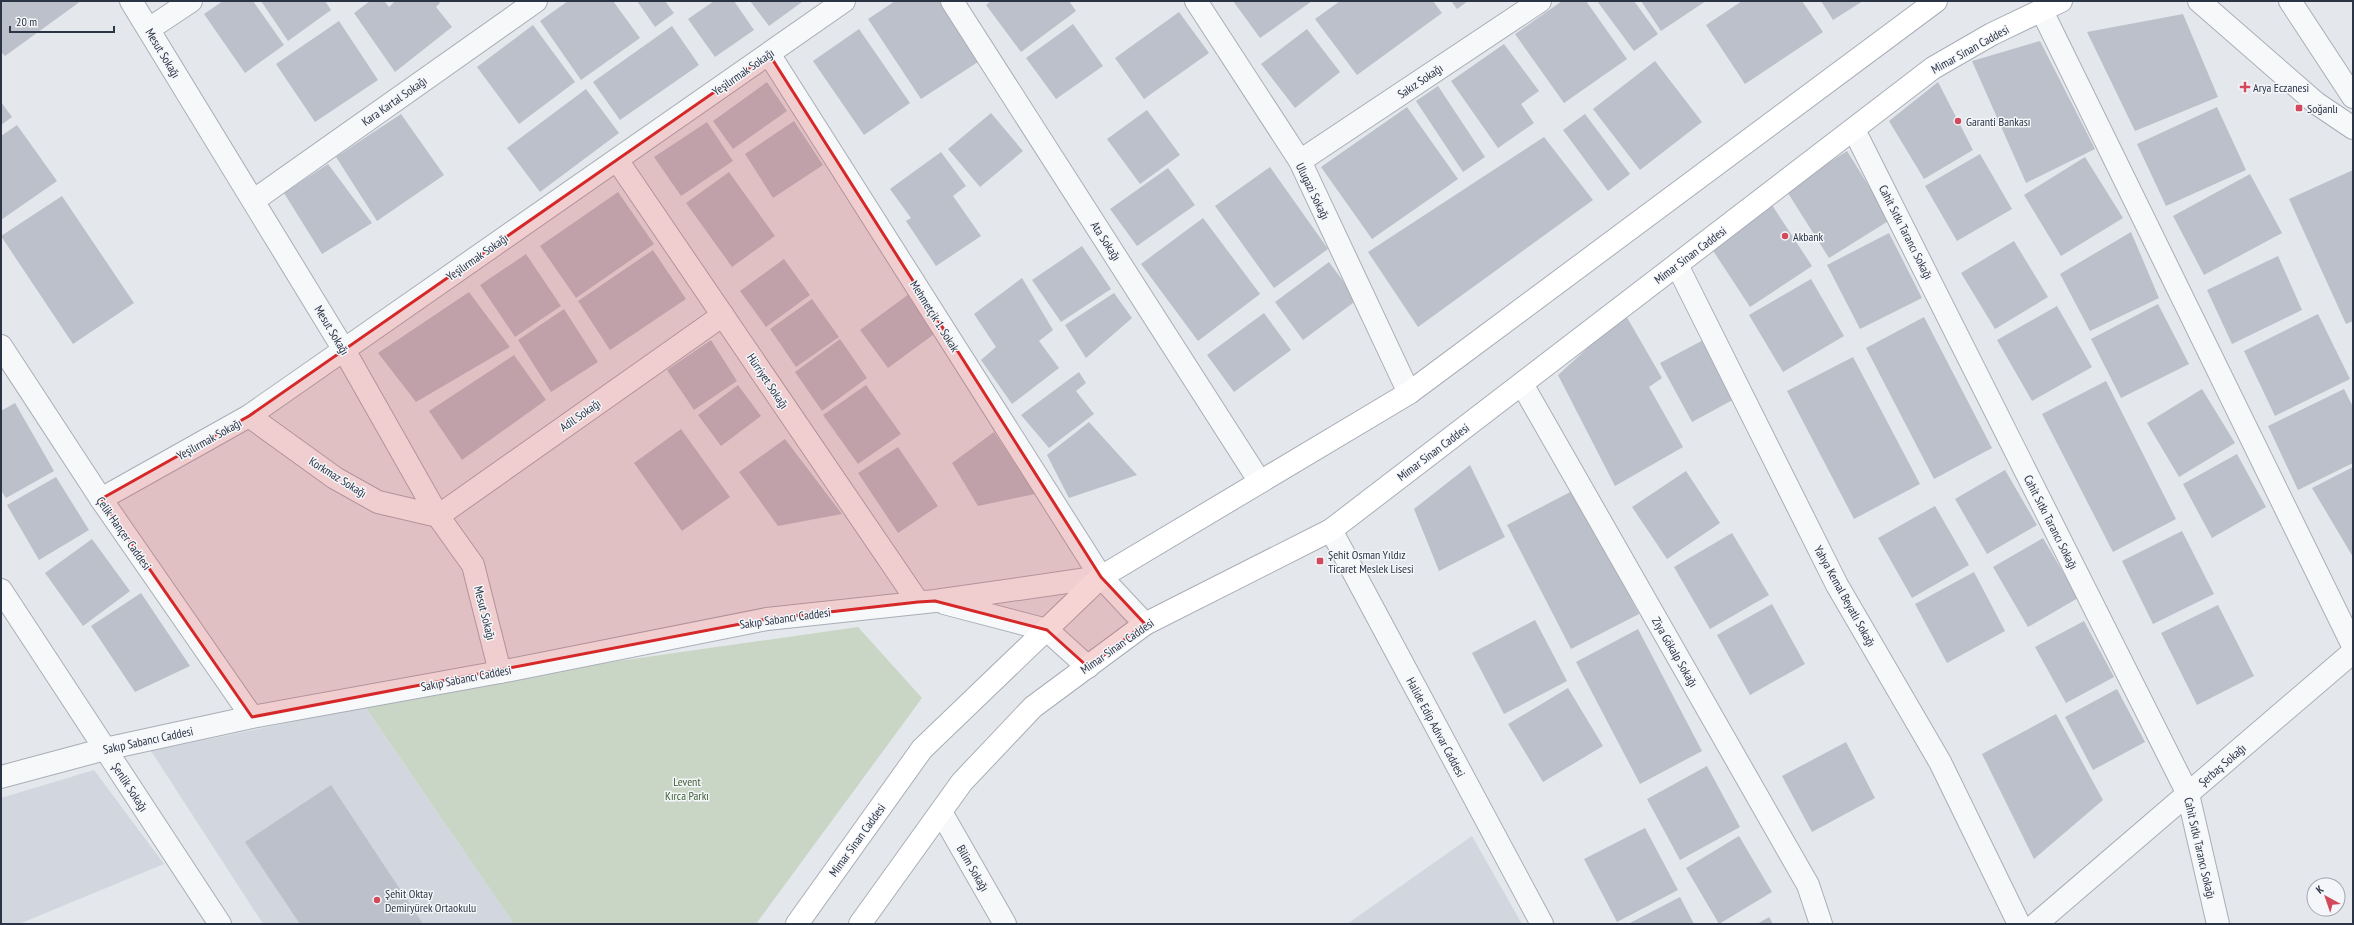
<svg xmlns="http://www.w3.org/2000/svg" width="2354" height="925" viewBox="0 0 2354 925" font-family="'PT Sans Narrow',sans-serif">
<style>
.built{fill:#d2d6de}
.green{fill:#c9d6c5}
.building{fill:#bbc0ca}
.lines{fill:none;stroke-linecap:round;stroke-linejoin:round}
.minor-casing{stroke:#a9aeb7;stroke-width:24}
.tertiary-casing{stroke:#a9aeb7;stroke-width:24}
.secondary-casing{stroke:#a9aeb7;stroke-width:24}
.minor{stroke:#f7f8fa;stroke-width:22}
.tertiary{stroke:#f7f8fa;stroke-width:22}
.secondary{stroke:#fff;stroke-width:22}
.marked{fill:#d62828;fill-opacity:0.2;stroke:#d62828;stroke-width:3;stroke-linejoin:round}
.poi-dot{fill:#d1495b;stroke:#f4f6f9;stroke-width:1.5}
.labels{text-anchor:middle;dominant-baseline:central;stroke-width:3;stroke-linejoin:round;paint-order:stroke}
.street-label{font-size:12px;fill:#2b3445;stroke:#f4f6f9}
.poi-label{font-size:12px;fill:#2b3445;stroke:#f4f6f9;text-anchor:start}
.park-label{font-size:12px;fill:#3f6138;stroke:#f4f6f9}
</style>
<rect width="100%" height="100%" fill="#e4e7ec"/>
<path class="built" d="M365,707L514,924H263L151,751Z
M94,770L164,864L19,924H1V798Z
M1472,836L1522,924H1347Z"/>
<path class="green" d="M858,627L922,698L756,924H514L359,698Z"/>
<path class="building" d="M1,1H81L5,56L1,52Z
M223,1H253L284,45L245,73L204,14Z
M261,1H325L331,10L288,41Z
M370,1H384L389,7L395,1H438L440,3L436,7L452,27L395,72L354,13Z
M568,1H613L640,38L581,80L540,21Z
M637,1H665L674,13L655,27Z
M714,1H734L754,30L715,57L688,19Z
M750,1H802V2L769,26Z
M895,1H942L981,60L921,99L868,19Z
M991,1H1069L1076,11L1021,52L986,5Z
M1233,1H1312L1260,38Z
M1340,1H1433L1442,13L1357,75L1315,19Z
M1451,1H1468L1457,9Z
M1562,1H1586L1627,59L1564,103L1515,34Z
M1597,1H1634L1658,34L1634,51Z
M1641,1H1706L1661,31Z
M1742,1H1802L1823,32L1745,84L1706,25Z
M1821,1H1863L1833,20Z
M1179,12L1209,53L1144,99L1115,58Z
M2183,14L2218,97L2135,131L2087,32Z
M339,21L378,80L315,122L276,64Z
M1073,24L1103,66L1056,99L1026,58Z
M533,25L575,82L519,124L477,67Z
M672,26L699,65L620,120L593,82Z
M859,29L910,103L864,135L813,61Z
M1307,29L1340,72L1295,108L1261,64Z
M2040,41L2095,149L2026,183L1972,61Z
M1504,44L1539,91L1521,104L1534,123L1498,148L1451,81Z
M1655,61L1702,122L1640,170L1593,109Z
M767,82L787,111L733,149L713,121Z
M1938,82L1973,150L1924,179L1889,121Z
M1438,86L1485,157L1463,172L1416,101Z
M586,89L619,133L540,192L507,148Z
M1,102L12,117L1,125Z
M1407,107L1458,179L1372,239L1321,167Z
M2217,107L2246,170L2166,206L2137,144Z
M1147,110L1180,155L1140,184L1107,139Z
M991,113L1023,151L980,187L948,149Z
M401,114L444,175L377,221L336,157Z
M1585,114L1630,174L1608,191L1563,130Z
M794,121L823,165L773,198L745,154Z
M707,122L733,161L681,196L654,157Z
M17,125L57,181L1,220V136Z
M1544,137L1593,200L1418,327L1368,252Z
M1847,151L1890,220L1829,258L1786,190Z
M941,152L966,186L953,196L981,236L936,266L906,221L911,218L890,189Z
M1980,154L2012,209L1957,241L1925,186Z
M2085,157L2123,218L2061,256L2024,195Z
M328,164L372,223L322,254L284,193Z
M1270,167L1328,249L1274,288L1215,206Z
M1168,168L1195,205L1137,246L1110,209Z
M2353,170V321L2346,324L2289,199Z
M729,172L775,236L732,267L686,203Z
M2250,174L2282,233L2204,275L2173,216Z
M618,192L654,244L576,298L540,246Z
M62,196L134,303L73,344L1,236Z
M1772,205L1812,266L1750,307L1710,246Z
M1203,218L1260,294L1198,341L1141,264Z
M2131,232L2159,298L2090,331L2060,274Z
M1889,233L1922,298L1860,329L1827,265Z
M2014,241L2048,297L1995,329L1961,273Z
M1082,246L1111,289L1061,322L1032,280Z
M653,250L686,299L610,350L578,301Z
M526,254L561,306L515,337L480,285Z
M2278,256L2302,310L2232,344L2207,290Z
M784,259L810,295L766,327L740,291Z
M1329,262L1357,300L1303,340L1275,302Z
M1022,278L1053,330L1039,341L1059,368L1012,404L981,360L996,347L974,314Z
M1811,279L1844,336L1783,372L1749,315Z
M469,292L510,347L416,402L378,353Z
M1114,293L1132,318L1086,358L1065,325Z
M909,294L937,332L888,368L860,330Z
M812,299L839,337L796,367L770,329Z
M2158,304L2189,364L2121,398L2091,339Z
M2057,306L2092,367L2032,401L1997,340Z
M564,309L598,362L551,392L518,340Z
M1264,313L1291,350L1234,392L1207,355Z
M1625,314L1662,378L1649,387L1683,447L1615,486L1558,375Z
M2318,314L2350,379L2275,416L2244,351Z
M1924,317L1992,448L1934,479L1866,348Z
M1709,337L1740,396L1692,422L1660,363Z
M840,339L867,378L822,411L795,372Z
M711,340L737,381L694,410L667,370Z
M514,355L546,400L462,460L429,411Z
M1853,357L1920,484L1854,519L1787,391Z
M1079,372L1086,383L1076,391L1094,414L1049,448L1021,415Z
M2106,381L2176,519L2113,552L2042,414Z
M738,385L761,416L721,446L698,415Z
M866,385L901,434L858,464L823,415Z
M2202,389L2235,443L2179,477L2147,423Z
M2344,389L2353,407V463L2298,490L2268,426Z
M15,403L54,471L6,498L1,490V411Z
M1089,422L1137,475L1069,498L1047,455Z
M681,429L730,497L682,531L634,463Z
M994,432L1035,494L978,506L952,463Z
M785,439L842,514L778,526L739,472Z
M898,447L938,506L898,533L858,473Z
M2237,454L2266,507L2212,538L2183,484Z
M1470,465L1505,537L1439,571L1414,509Z
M2353,467V557L2312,488Z
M2005,470L2037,525L1987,554L1955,499Z
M1686,471L1720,523L1667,559L1632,507Z
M56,477L89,530L39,560L7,505Z
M1574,490L1639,614L1571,649L1507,525Z
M1935,506L1969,565L1912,598L1878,538Z
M2182,531L2214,594L2153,624L2122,561Z
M1732,533L1769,595L1710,629L1674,567Z
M2043,538L2078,598L2028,627L1993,567Z
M92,539L130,591L83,626L45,573Z
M1974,572L2005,631L1947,663L1915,604Z
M141,593L190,666L135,692L91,626Z
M1772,604L1805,664L1750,695L1717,635Z
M2218,605L2254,676L2197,705L2161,633Z
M1535,620L1567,681L1504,714L1472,653Z
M2084,621L2114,677L2066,703L2035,647Z
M1638,629L1702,751L1640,784L1576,662Z
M1568,688L1603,746L1543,782L1508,724Z
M2117,689L2145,742L2093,770L2065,717Z
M2056,714L2103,800L2034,859L1982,754Z
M1846,742L1875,798L1812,832L1782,776Z
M1707,766L1740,827L1680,860L1647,799Z
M331,785L423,924H300L245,842Z
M1645,828L1678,890L1617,922L1584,859Z
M1739,836L1772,892L1719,924L1686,868Z
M1680,897L1694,924H1628Z
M1769,917L1773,924H1757Z"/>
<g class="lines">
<defs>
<path id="minor" d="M131,1L344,350L438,516L473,565L500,672
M952,1L1260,482
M1196,1L1300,161L1409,393
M2042,11L2353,646
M149,29L191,1
M769,54L1101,577L1145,624
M1854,130L2188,794L2218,924
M617,160L918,602
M1300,161L1540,1
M253,201L536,1
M1677,265L1837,585L1940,762L2019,924
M1522,384L1808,885L1821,924
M249,416L335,478L378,502L438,516
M101,499L249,416L844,1
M438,516L723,315
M1,590L220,924
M941,812L1005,924
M2036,924L2353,652"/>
<path id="tertiary" d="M2199,1L2316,103L2353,128
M2290,1L2353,97
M1,346L101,499L252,717
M1331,530L1542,924
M944,603L1047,630L1088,667
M1,777L105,749L252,717L500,672L767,619L935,601L1101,577"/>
<path id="secondary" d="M797,924L922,749L1101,577L1409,393L1936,1
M860,924L962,782L1033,707L1145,624L1331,530L1933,68L1992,34L2061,1"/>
</defs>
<use href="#minor" class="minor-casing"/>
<use href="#tertiary" class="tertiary-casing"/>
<use href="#secondary" class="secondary-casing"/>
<use href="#minor" class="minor"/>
<use href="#tertiary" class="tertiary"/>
<use href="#secondary" class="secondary"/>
</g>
<path class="marked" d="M769,54L1101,577L1145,624L1088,667L1047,630L935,601L918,602L767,619L252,717L101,499L249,416Z"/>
<g class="poi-dot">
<path d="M2243 81h4v4h4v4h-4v4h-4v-4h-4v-4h4z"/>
<rect x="2295" y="104" width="8" height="8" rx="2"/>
<circle cx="1958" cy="121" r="4"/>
<circle cx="1785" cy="236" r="4"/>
<rect x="1316" y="557" width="8" height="8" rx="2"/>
<circle cx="377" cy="900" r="4"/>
</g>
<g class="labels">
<g class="street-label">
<text transform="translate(1970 49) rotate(-29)">Mimar Sinan Caddesi</text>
<text transform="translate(163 53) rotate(59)">Mesut Sokağı</text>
<text transform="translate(743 72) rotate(-35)">Yeşilırmak Sokağı</text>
<text transform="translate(1420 81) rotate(-34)">Sakız Sokağı</text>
<text transform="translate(394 101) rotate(-35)">Kara Kartal Sokağı</text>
<text transform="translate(1313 191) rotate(64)">Ulugazi Sokağı</text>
<text transform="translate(1906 232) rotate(63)">Cahit Sıtkı Tarancı Sokağı</text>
<text transform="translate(1106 241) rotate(57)">Ata Sokağı</text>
<text transform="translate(1690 255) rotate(-37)">Mimar Sinan Caddesi</text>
<text transform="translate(477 257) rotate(-35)">Yeşilırmak Sokağı</text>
<text transform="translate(935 316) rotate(58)">Mehmetçik 1. Sokak</text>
<text transform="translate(332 330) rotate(59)">Mesut Sokağı</text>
<text transform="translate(768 381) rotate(56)">Hürriyet Sokağı</text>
<text transform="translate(580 415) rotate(-35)">Adil Sokağı</text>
<text transform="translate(209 439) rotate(-29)">Yeşilırmak Sokağı</text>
<text transform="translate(1433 452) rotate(-37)">Mimar Sinan Caddesi</text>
<text transform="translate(338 477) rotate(32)">Korkmaz Sokağı</text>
<text transform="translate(2051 522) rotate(63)">Cahit Sıtkı Tarancı Sokağı</text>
<text transform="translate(124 533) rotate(55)">Çelik Hançer Caddesi</text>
<text transform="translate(1845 596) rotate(61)">Yahya Kemal Beyatlı Sokağı</text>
<text transform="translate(485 613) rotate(76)">Mesut Sokağı</text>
<text transform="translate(785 618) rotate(-8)">Sakıp Sabancı Caddesi</text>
<text transform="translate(1117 646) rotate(-35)">Mimar Sinan Caddesi</text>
<text transform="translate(1675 652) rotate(60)">Ziya Gökalp Sokağı</text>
<text transform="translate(466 678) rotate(-11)">Sakıp Sabancı Caddesi</text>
<text transform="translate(1436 727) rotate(62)">Halide Edip Adıvar Caddesi</text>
<text transform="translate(148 740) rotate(-12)">Sakıp Sabancı Caddesi</text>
<text transform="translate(2222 765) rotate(-41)">Şerbaş Sokağı</text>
<text transform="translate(130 787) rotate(57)">Şenlik Sokağı</text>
<text transform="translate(857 840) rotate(-54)">Mimar Sinan Caddesi</text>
<text transform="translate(2200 848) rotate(77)">Cahit Sıtkı Tarancı Sokağı</text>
<text transform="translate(973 868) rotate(60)">Bilim Sokağı</text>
</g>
<g class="poi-label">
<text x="2253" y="87">Arya Eczanesi</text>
<text x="2307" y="108">Soğanlı</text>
<text x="1966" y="121">Garanti Bankası</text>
<text x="1793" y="236">Akbank</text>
<text x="1328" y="554">Şehit Osman Yıldız<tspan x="1328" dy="14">Ticaret Meslek Lisesi</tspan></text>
<text x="385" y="893">Şehit Oktay<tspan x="385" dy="14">Demiryürek Ortaokulu</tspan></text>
</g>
<g class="park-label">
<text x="687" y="781">Levent<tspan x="687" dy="14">Kırca Parkı</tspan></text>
</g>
</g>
<rect width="2354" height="925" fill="none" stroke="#2b3445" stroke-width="4"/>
<g transform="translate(2326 897) rotate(320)"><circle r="19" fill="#f4f6f9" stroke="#a4a8b1"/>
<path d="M0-3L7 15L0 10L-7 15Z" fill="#d1495b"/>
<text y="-6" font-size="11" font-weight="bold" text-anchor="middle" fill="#2b3445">K</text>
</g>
<path d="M10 26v6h104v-6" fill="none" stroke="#2b3445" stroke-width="2"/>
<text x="16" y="26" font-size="12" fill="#2b3445" stroke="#f4f6f9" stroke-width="3" paint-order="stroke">20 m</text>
</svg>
